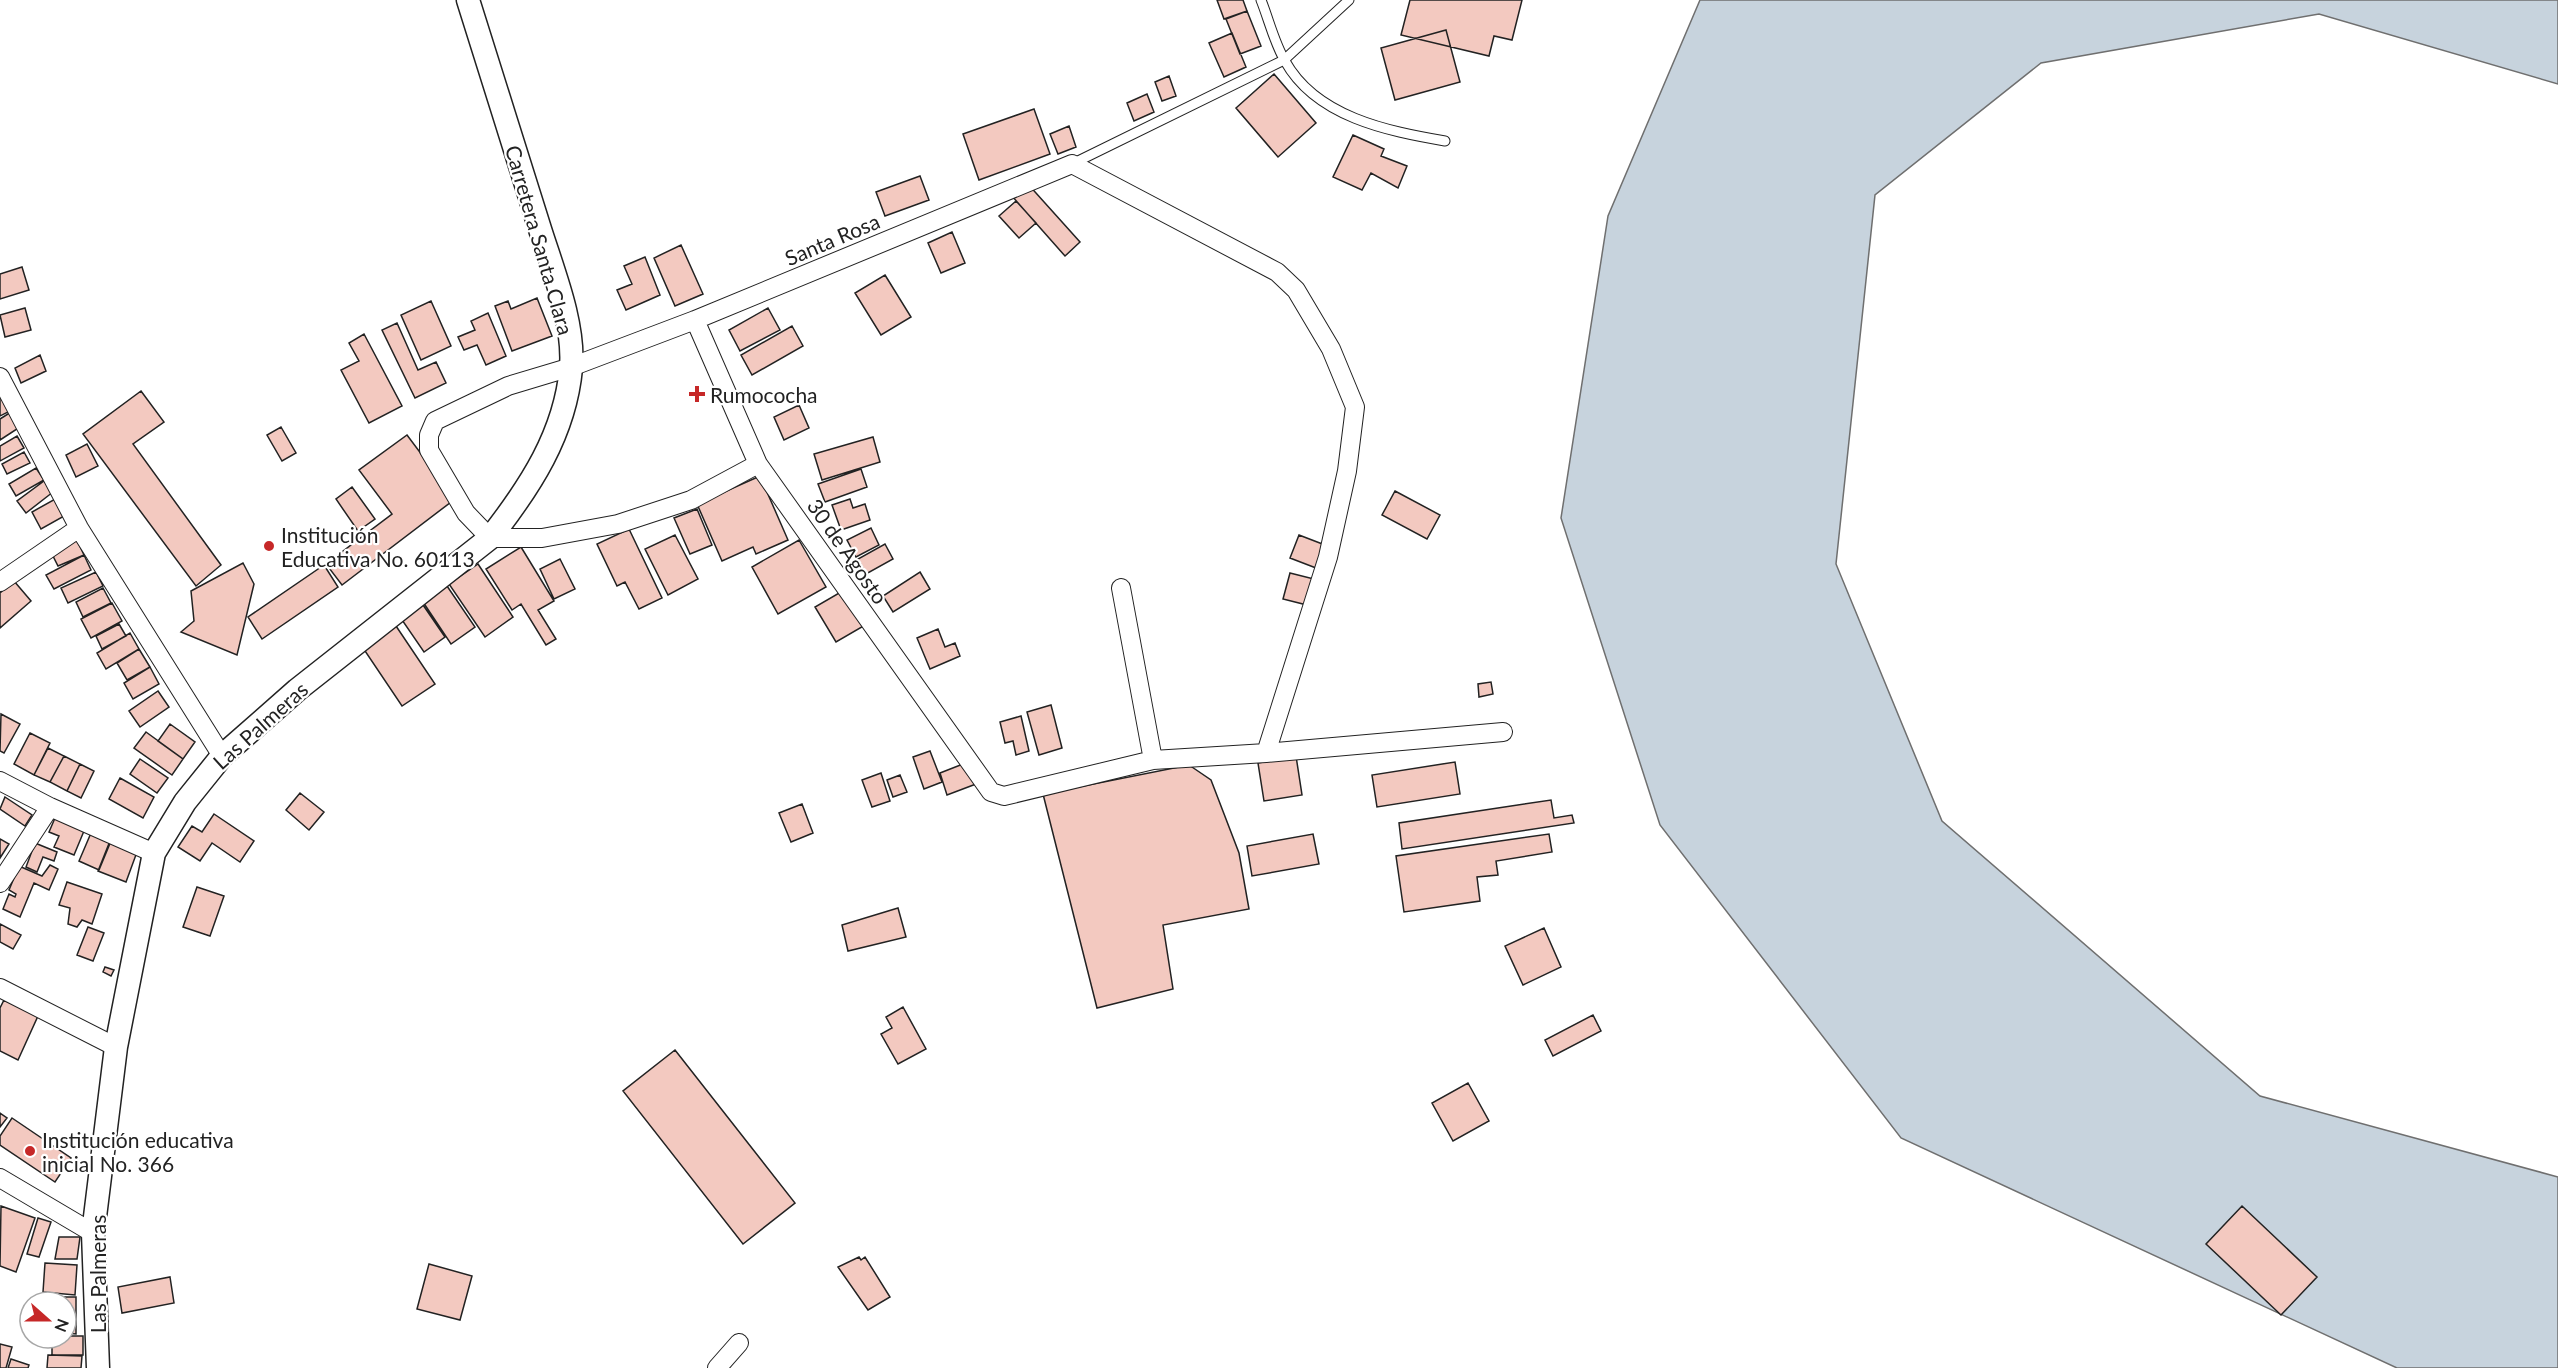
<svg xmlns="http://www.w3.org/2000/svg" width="2558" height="1368" viewBox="0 0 2558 1368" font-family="Lato,sans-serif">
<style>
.water{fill:#c7d3dd;stroke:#6f6f6f;stroke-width:1.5}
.building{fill:#f3c9c0;stroke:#222;stroke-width:1.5}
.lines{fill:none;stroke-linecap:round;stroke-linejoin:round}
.service-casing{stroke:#222;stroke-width:11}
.minor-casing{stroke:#222;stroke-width:20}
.tertiary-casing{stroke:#222;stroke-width:25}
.service{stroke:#fff;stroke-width:9}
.minor{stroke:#fff;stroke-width:18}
.tertiary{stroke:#fff;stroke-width:22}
.poi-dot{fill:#c62828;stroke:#fff;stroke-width:2}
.labels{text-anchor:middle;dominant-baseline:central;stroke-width:4.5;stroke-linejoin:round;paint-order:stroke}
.street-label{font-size:21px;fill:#222;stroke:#fff}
.poi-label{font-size:21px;fill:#222;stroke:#fff;text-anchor:start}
</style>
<rect width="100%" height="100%" fill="#fff"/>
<path class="water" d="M1700,0H2558V84L2319,14L2041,63L1875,195L1836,564L1942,821L2260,1096L2558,1177V1368H2397L1901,1138L1660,825L1561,518L1608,216Z"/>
<path class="building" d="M1217,0H1243L1247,11L1224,19Z
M1410,0H1522L1512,40L1494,36L1489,56L1401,35Z
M1247,11L1261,46L1240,54L1226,19Z
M1446,30L1460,82L1395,100L1381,48Z
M1232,33L1246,67L1224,77L1209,43Z
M1274,74L1316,123L1278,157L1236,108Z
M1169,76L1176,96L1162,101L1155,82Z
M1147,94L1154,112L1134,121L1127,103Z
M1034,109L1050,154L979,180L963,134Z
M1069,126L1076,147L1058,154L1050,134Z
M1353,135L1384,149L1381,156L1407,166L1398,188L1371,173L1362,190L1333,177Z
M920,176L929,200L885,216L876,192Z
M1027,183L1080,242L1065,256L1012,196Z
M1016,201L1036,223L1019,238L999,216Z
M952,232L965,263L941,273L928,243Z
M681,245L703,294L675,306L654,258Z
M645,257L660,295L626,310L617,290L632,284L624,266Z
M22,267L29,290L0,299V274Z
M885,275L911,317L881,335L855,293Z
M537,298L552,336L512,351L495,306L508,301L511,309Z
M431,301L451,346L421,360L401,315Z
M25,308L31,330L5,337L0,315Z
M768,308L780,330L740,351L729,330Z
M488,313L506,356L486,365L477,345L464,350L458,337L475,330L471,321Z
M397,323L418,370L436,362L446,383L415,398L382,330Z
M792,326L803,346L752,375L741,355Z
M364,334L402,406L369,423L341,370L359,361L349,343Z
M40,355L46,371L21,383L15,368Z
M141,391L164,422L133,444L221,565L196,586L83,434Z
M2,395L10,411L0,416V396Z
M799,405L809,428L784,440L774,417Z
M11,412L20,427L0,440V419Z
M281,427L296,453L282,461L267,435Z
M407,435L455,499L342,585L326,564L392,514L359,470Z
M17,436L24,448L0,461V446Z
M873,437L880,462L822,480L814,454Z
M87,444L98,466L76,477L66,455Z
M24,452L30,463L7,474L2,464Z
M36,468L44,480L16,496L9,484Z
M861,469L867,487L825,502L818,484Z
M760,476L788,540L756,554L753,547L722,561L697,504Z
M44,481L53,492L26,513L17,501Z
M352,487L375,519L358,531L336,499Z
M1395,491L1440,515L1427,539L1382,515Z
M57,498L66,515L41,529L32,512Z
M850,499L853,508L865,504L870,520L841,530L832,505Z
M697,509L712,545L690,554L674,518Z
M871,528L879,545L856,557L847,540Z
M629,529L662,598L639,609L625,582L617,586L597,544Z
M675,535L698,579L668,595L645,549Z
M1299,535L1325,545L1316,568L1290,558Z
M77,540L84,555L58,566L51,552Z
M799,540L826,587L778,614L752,567Z
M885,544L893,559L866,574L858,559Z
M521,547L554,601L538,610L556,639L546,645L521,604L512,610L486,569Z
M84,555L91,570L54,589L46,575Z
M560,559L575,589L554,599L540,569Z
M243,563L254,584L237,655L181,632L194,621L191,591Z
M478,564L513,617L485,637L449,584Z
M324,565L338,587L262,639L248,617Z
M96,572L103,586L68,603L61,588Z
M920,572L930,589L893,612L883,596Z
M1290,573L1314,579L1307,605L1283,599Z
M14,581L31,601L0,628V593Z
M447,586L475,627L451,644L423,602Z
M103,588L111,603L83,617L76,602Z
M846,589L867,624L836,642L815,607Z
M421,602L445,637L424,652L400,617Z
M112,603L122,621L91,638L81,619Z
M394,623L435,684L402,706L361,645Z
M119,624L126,636L102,649L96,636Z
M938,629L945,647L955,643L960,656L930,669L917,638Z
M130,633L139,649L106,669L97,653Z
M139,649L150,667L127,680L117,663Z
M150,667L159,684L133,699L124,683Z
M1491,682L1493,694L1479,697L1478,684Z
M158,691L169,707L140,727L129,711Z
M1051,705L1062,748L1039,755L1027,712Z
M1,714L20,724L4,753L0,751Z
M1021,716L1029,751L1016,755L1013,741L1005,743L1000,722Z
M170,724L195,742L183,759L158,741Z
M146,732L183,759L172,775L134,748Z
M30,733L50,743L34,775L14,764Z
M48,748L64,756L50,782L34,775Z
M930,751L942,782L924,789L913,757Z
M64,756L80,764L67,791L50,782Z
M1296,756L1302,795L1264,801L1258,763Z
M140,759L168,778L157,793L130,774Z
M968,762L976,784L947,795L940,773Z
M1455,762L1460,794L1377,807L1372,775Z
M80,764L94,771L81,798L67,791Z
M1189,765L1211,780L1239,853L1249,909L1163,925L1173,989L1097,1008L1043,794Z
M881,773L890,801L872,807L862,780Z
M900,775L907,792L893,797L887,780Z
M120,778L154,797L143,818L109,799Z
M300,793L324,812L309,830L286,810Z
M5,797L32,815L25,826L0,809Z
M1551,800L1554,818L1572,815L1574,823L1402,849L1399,823Z
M802,804L813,833L791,842L779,813Z
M214,814L254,841L240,862L212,843L200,861L178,847L192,826L202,832Z
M55,818L84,831L74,855L54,847L59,836L49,832Z
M91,833L111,841L99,870L79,861Z
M1313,834L1319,864L1252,876L1247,846Z
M1549,834L1552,852L1496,861L1498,875L1477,877L1480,901L1404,912L1396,856Z
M0,839L9,844L0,858Z
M110,841L137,852L126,882L98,871Z
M35,843L57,852L54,861L43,857L37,872L26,867Z
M50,865L58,869L49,890L34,883L20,917L3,909L9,894L15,897L16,894L9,890L19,866L42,876Z
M67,882L102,894L92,924L82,920L77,927L68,924L70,908L59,905Z
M197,887L224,896L210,936L183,927Z
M898,908L906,937L848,951L842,925Z
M0,924L21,935L13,949L0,942Z
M88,927L104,933L93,961L77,955Z
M1544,928L1561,967L1523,985L1505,946Z
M105,967L114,970L111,976L103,972Z
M4,1000L38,1016L18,1060L0,1051V1008Z
M903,1007L926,1049L898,1064L881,1034L892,1028L886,1017Z
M1593,1015L1601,1031L1553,1056L1545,1040Z
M675,1050L795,1203L743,1244L623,1091Z
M1468,1083L1489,1121L1453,1141L1432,1103Z
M0,1113L7,1118L0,1127Z
M12,1118L71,1158L55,1182L0,1145V1136Z
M1,1206L35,1218L16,1272L0,1266Z
M2242,1206L2317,1277L2281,1315L2206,1244Z
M38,1218L51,1222L39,1257L27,1254Z
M59,1237H80L77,1259H55Z
M859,1257L861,1260L865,1257L890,1297L868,1310L838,1267Z
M45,1263L77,1265L75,1295L43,1292Z
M429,1264L472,1276L460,1320L417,1309Z
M170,1277L174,1303L122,1313L118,1287Z
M41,1297H76V1319H66V1302H41Z
M66,1319H76V1334L66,1333Z
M66,1336H83V1355H52V1338Z
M0,1344L12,1347L6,1368H0Z
M48,1355L82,1356L81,1368H47Z
M11,1359L29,1365L28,1368H8Z"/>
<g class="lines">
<defs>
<path id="service" d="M1261,0C1269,20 1274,42 1285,61C1316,117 1387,131 1445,141
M1072,164L1284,60L1349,0"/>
<path id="minor" d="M695,320L758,464L991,792L1004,796L1153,760L1266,753L1503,732
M0,377L79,528L222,756
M758,464L691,500L618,524L542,538H490L466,513L429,450V435L435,421L508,386L571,367L695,320L1072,164L1277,272L1296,290L1331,349L1355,407L1347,471L1328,557L1266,753
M0,582L79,528
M1121,588L1153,760
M0,781L50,807L154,853
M0,883L50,807
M0,988L116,1047
M0,1178L93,1233
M717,1368L739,1343"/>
<path id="tertiary" d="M98,1368L93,1233L116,1047L154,853L185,802L222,756L297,690L490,538C530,487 565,434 571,368C575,323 552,268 539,226C515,151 492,75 468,0"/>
</defs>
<use href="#service" class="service-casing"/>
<use href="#minor" class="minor-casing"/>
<use href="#tertiary" class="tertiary-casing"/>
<use href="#service" class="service"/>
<use href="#minor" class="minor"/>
<use href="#tertiary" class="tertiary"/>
</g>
<g class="poi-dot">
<path d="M694 385h6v6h6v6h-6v6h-6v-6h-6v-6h6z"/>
<circle cx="269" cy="546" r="6"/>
<circle cx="30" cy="1151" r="6"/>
</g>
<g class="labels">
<g class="street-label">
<text transform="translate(832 239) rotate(-23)">Santa Rosa</text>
<text transform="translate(540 240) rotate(74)">Carretera Santa Clara</text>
<text transform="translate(848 551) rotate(55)">30 de Agosto</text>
<text transform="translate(260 725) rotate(-42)">Las Palmeras</text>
<text transform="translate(97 1274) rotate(-90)">Las Palmeras</text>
</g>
<g class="poi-label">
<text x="710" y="394">Rumococha</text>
<text x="281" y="534">Institución<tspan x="281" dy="24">Educativa No. 60113</tspan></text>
<text x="42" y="1139">Institución educativa<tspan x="42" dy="24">inicial No. 366</tspan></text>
</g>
</g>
<g transform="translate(48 1320) rotate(111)"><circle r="28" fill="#ffffff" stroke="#a7a7a7" stroke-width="1.5"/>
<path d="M0-4.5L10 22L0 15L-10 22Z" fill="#c62828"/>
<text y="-9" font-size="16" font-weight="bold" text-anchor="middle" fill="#222222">N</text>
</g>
</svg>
